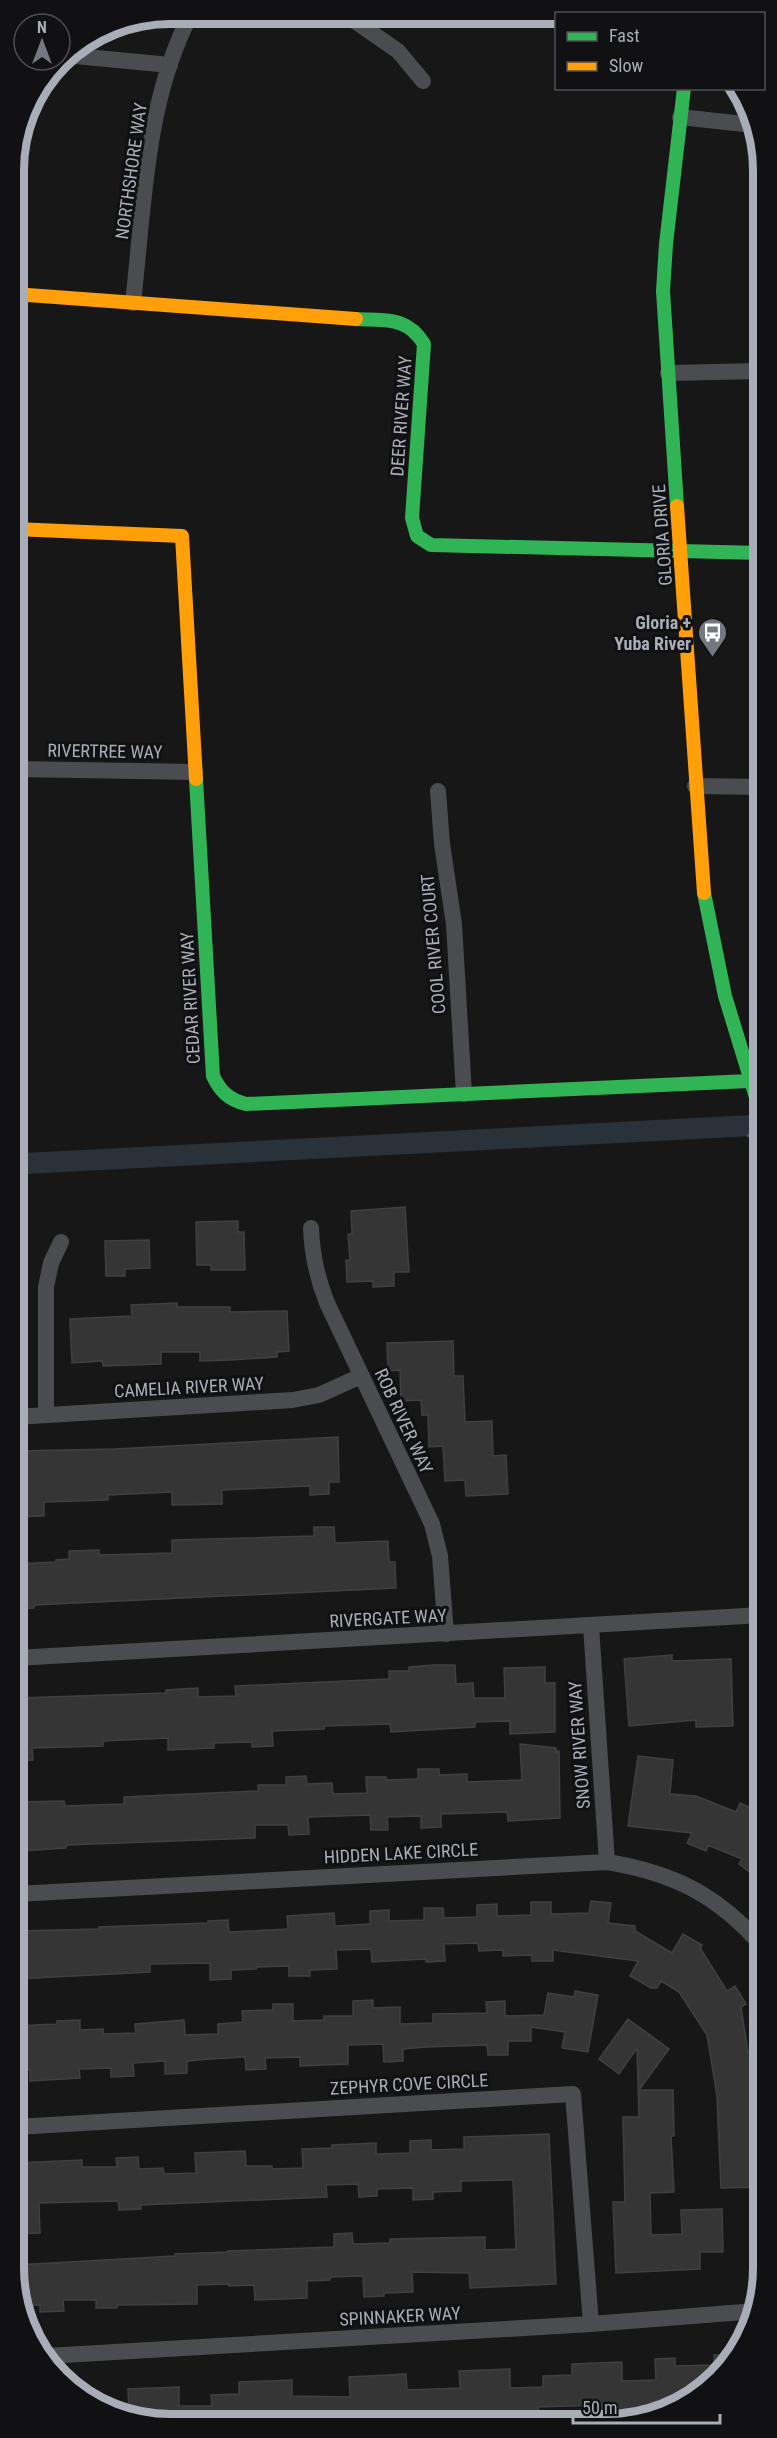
<svg xmlns="http://www.w3.org/2000/svg" width="777" height="2438" viewBox="0 0 777 2438" font-family="'Roboto Condensed',sans-serif">
<style>
.lines{fill:none;stroke-linecap:round;stroke-linejoin:round}
.canal{stroke:#2a3239;stroke-width:21}
.building{fill:#353536;stroke:#3f4043;stroke-width:1.5}
.path{stroke:#4d4e52;stroke-width:4;stroke-dasharray:3 4.5;stroke-linecap:butt}
.lane{stroke:#4b4c50;stroke-width:8}
.street{stroke:#4b4c50;stroke-width:16}
.fast{stroke:#30b455;stroke-width:14}
.slow{stroke:#ff9f0a;stroke-width:14}
.labels{text-anchor:middle;dominant-baseline:central;stroke-width:6;stroke-linejoin:round;paint-order:stroke}
.street-label{font-size:18px;fill:#a8adb8;stroke:#111113}
.poi-label{font-size:18px;font-weight:bold;fill:#a8adb8;stroke:#111113;text-anchor:end}
.rim{fill:none;stroke:#a8adb8;stroke-width:8}
</style>
<rect width="100%" height="100%" fill="#171717"/>
<g class="lines">
<path class="canal" d="M15,1164L762,1125"/>
</g>
<path class="building" d="M405,1207L409,1272H394V1286L373,1287V1281L347,1282L346,1260H350L348,1234H352L351,1211Z
M238,1221V1232H244L245,1270H211V1265H197L196,1222Z
M149,1240L150,1268L125,1269V1276H106L105,1241Z
M177,1303V1307H230V1312L287,1311L289,1351L277,1352V1357L231,1360L200,1361V1352H161V1364L103,1366L102,1361L72,1363L70,1319L132,1316L131,1305Z
M453,1341L454,1376H463L465,1422L492,1421L493,1456L506,1455L508,1494L466,1496L465,1480L445,1481L443,1446L429,1447L428,1415H422L421,1400L401,1401L400,1370L388,1371L387,1343Z
M338,1437L339,1482H329V1494L310,1495V1486L222,1490V1504L172,1505V1492L108,1495V1500L44,1502V1516L15,1517V1451L115,1449Z
M314,1527H334L335,1543L388,1541L389,1562H395L396,1588L34,1605V1608L16,1609V1564L56,1562V1560L69,1559V1551L99,1550V1555L172,1553V1540L314,1536Z
M672,1655V1661L731,1659L733,1726L696,1727V1720L629,1726L624,1659Z
M434,1665H455L456,1684L473,1683L474,1698H505L504,1668L545,1667V1683H555V1732L510,1734V1721L475,1722V1727L391,1732L390,1724L324,1726V1729L272,1731L273,1746L252,1747V1742L214,1743V1748L168,1750V1738L103,1741V1746L32,1748L33,1760L16,1761V1708H20V1698L166,1693V1690L198,1688V1697L236,1696L235,1686L389,1679V1671H409V1667Z
M520,1744L556,1748V1752L559,1751L560,1818L508,1821L507,1812L441,1814V1827L421,1828V1816L387,1817L388,1830H371L370,1815L308,1817L309,1834L289,1835L288,1825H255V1838L66,1845V1848L19,1851L17,1802L64,1801L65,1806L124,1804V1797L258,1791V1785H286V1777L306,1776L307,1784L332,1783L333,1794L367,1793L366,1777H386V1780L418,1779V1769H439V1775L467,1774V1782L522,1780Z
M638,1756L673,1760L670,1794L696,1796L736,1812L740,1803L763,1813V1882L739,1864L742,1859L708,1845L706,1851L687,1843L692,1833L628,1826Z
M591,1901L611,1903L608,1923L635,1926V1931L672,1953L683,1934L702,1945L700,1948L727,1991L735,1986L746,2004L741,2007L748,2052L760,2050L763,2067V2074L755,2075L757,2113H763L761,2187L721,2188L717,2096L707,2035L679,1992L661,1981L657,1988H651L630,1976L638,1961L553,1950V1961H532V1955L503,1956V1950L479,1951L478,1943L444,1944L445,1961L426,1962V1959L372,1962L371,1949L336,1950L337,1969L310,1970V1976H289V1966L256,1967V1969L231,1970V1979L210,1980V1963L150,1964V1972L16,1979V1931L99,1929V1927L208,1923V1921L228,1920L229,1932L288,1929L287,1916L334,1913L335,1926L370,1924V1911L389,1910V1921L424,1920V1908H443L444,1918L477,1917V1905L497,1904V1916L531,1915V1902H551V1914L589,1913Z
M575,1991L598,1995L588,2052L562,2048L565,2032L531,2027V2041H508V2055H488L487,2045L426,2047L403,2049V2061L384,2062L383,2044L348,2045V2064L300,2066V2057L265,2058L266,2069L246,2070L245,2057L210,2059L187,2061V2073L165,2074V2061L133,2063L134,2076L111,2077V2068L79,2069L80,2078L30,2081V2070H16V2026L57,2024V2021L80,2020V2030L103,2029V2034L136,2033L135,2024L184,2020L185,2035L218,2034V2024L243,2022L242,2011L273,2010V2004H293V2021L324,2020V2016H353V2001L373,2000V2008L400,2007V2024L433,2023V2014L487,2013L486,2002L505,2001V2016L544,2015L548,1993L574,1997Z
M628,2019L669,2049L639,2090H673L674,2136H671L674,2192L650,2193L651,2235L682,2234L681,2210L722,2209L723,2252H700V2269L616,2273L613,2202H625L623,2117H639L637,2048L619,2074L599,2059Z
M549,2134L556,2284L470,2288L469,2273L412,2272L413,2292L384,2293V2296L364,2297L363,2276L330,2277V2280L307,2281V2298L255,2300L254,2285L229,2286V2284L197,2285V2304L117,2305V2308H96V2300H63L64,2311L40,2312V2305L20,2306L16,2298V2265L175,2256V2254L228,2252V2251L334,2247V2234L352,2233L353,2244L390,2243V2239L485,2237V2250L516,2249L513,2180L461,2181V2191L433,2192V2199L413,2200V2188L377,2189V2196L359,2197L358,2184L326,2185L327,2197L141,2205V2209L119,2210L118,2201L39,2203L40,2233L16,2234V2163L82,2160V2167H117L116,2158L138,2157L139,2169L163,2168L164,2174L196,2173L195,2153L245,2151L246,2166H272V2169L303,2168L302,2149L332,2148V2145L376,2143V2154L410,2153V2141L431,2140V2150L464,2149V2137Z
M714,2355H735L724,2372L689,2400L650,2402V2412L601,2413V2405L538,2407L539,2418L462,2422H140L129,2416L128,2389L179,2387V2406H212L211,2395L239,2394V2382L292,2380V2396L350,2397L349,2377L406,2374L407,2390L460,2388L459,2371L510,2369V2388L543,2387V2376L572,2375V2364L622,2362V2381L656,2380L655,2359L675,2358V2366L714,2365Z"/>
<g class="lines">
<path class="path" d="M748,1134L755,1153"/>
<path class="lane" d="M759,1615L762,1659"/>
<path class="street" d="M346,15L398,51L423,81
M65,55L170,65
M680,117L753,125
M133,303C144,207 145,101 191,14
M668,373L761,371
M15,769L195,772
M695,786L761,787
M438,791L442,844L454,924L464,1094
M311,1228C312,1255 317,1278 327,1303L432,1524L440,1556L446,1634
M46,1415V1287L51,1263L61,1242
M15,1417L293,1400L319,1395L361,1376
M591,1626L607,1862
M16,1658L762,1615
M16,1894L607,1862C674,1873 718,1895 763,1947
M16,2127L573,2094L591,2324
M47,2356L591,2324L756,2311"/>
<path class="fast" d="M356,319C386,321 407,316 424,344L412,518L417,536L431,545L761,553
M677,506L663,291L666,244L684,88
M196,779L213,1076C220,1091 229,1100 246,1104L749,1081
M704,893L725,996L762,1117"/>
<path class="slow" d="M14,294L356,319
M677,506L704,893
M14,529L182,536L196,779"/>
</g>
<defs>
<symbol id="bus-pin" viewBox="-11 -11 22 30"><path d="M0 17L-7.5 6A9.5 9.5 0 1 1 7.5 6Z" fill="#757880" stroke="#111113"/><path d="M-5-6H5V4H4V6H2V4H-2V6H-4V4H-5ZM-3.5-4V0h7V-4ZM-3.5 1.2v1.5H-2V1.2ZM2 1.2v1.5H3.5V1.2Z" fill="#fff"/></symbol>
</defs>
<g fill-rule="evenodd">
<use href="#bus-pin" x="696" y="616" width="33" height="45"/>
</g>
<g class="labels">
<g class="street-label">
<text transform="translate(131 171) rotate(-82)">NORTHSHORE WAY</text>
<text transform="translate(401 416) rotate(-86)">DEER RIVER WAY</text>
<text transform="translate(662 535) rotate(-94)">GLORIA DRIVE</text>
<text transform="translate(105 751) rotate(1)">RIVERTREE WAY</text>
<text transform="translate(433 944) rotate(-95)">COOL RIVER COURT</text>
<text transform="translate(190 998) rotate(-93)">CEDAR RIVER WAY</text>
<text transform="translate(189 1387) rotate(-3)">CAMELIA RIVER WAY</text>
<text transform="translate(404 1421) rotate(65)">ROB RIVER WAY</text>
<text transform="translate(388 1618) rotate(-3)">RIVERGATE WAY</text>
<text transform="translate(579 1745) rotate(-94)">SNOW RIVER WAY</text>
<text transform="translate(401 1853) rotate(-3)">HIDDEN LAKE CIRCLE</text>
<text transform="translate(409 2084) rotate(-3)">ZEPHYR COVE CIRCLE</text>
<text transform="translate(400 2316) rotate(-3)">SPINNAKER WAY</text>
</g>
<g class="poi-label">
<text x="691" y="622">Gloria +<tspan x="691" dy="21">Yuba River</tspan></text>
</g>
</g>
<path d="M0 0H777V2438H0ZM170 24H607A146 146 0 0 1 753 170V2268A146 146 0 0 1 607 2414H170A146 146 0 0 1 24 2268V170A146 146 0 0 1 170 24Z" fill="#111113" fill-rule="evenodd"/>
<path class="rim" d="M170 24H607A146 146 0 0 1 753 170V2268A146 146 0 0 1 607 2414H170A146 146 0 0 1 24 2268V170A146 146 0 0 1 170 24Z"/>
<rect x="555" y="12" width="210" height="78" fill="#111113" stroke="#4d4f55" stroke-width="1.5"/>
<rect x="567" y="32" width="30" height="9" fill="#30b455" stroke="#4d4f55" stroke-width="1.5"/>
<text x="609" y="42" font-size="18" fill="#a8adb8">Fast</text>
<rect x="567" y="62" width="30" height="9" fill="#ff9f0a" stroke="#4d4f55" stroke-width="1.5"/>
<text x="609" y="72" font-size="18" fill="#a8adb8">Slow</text>
<g transform="translate(42 42)"><circle r="28" fill="#111113" stroke="#4d4f55" stroke-width="1.5"/>
<path d="M0-4.5L10 22L0 15L-10 22Z" fill="#757880"/>
<text y="-9" font-size="16" font-weight="bold" text-anchor="middle" fill="#a8adb8">N</text>
</g>
<path d="M573 2414v9h147v-9" fill="none" stroke="#a8adb8" stroke-width="3"/>
<text x="582" y="2414" font-size="18" fill="#a8adb8" stroke="#111113" stroke-width="4.5" paint-order="stroke">50 m</text>
</svg>
